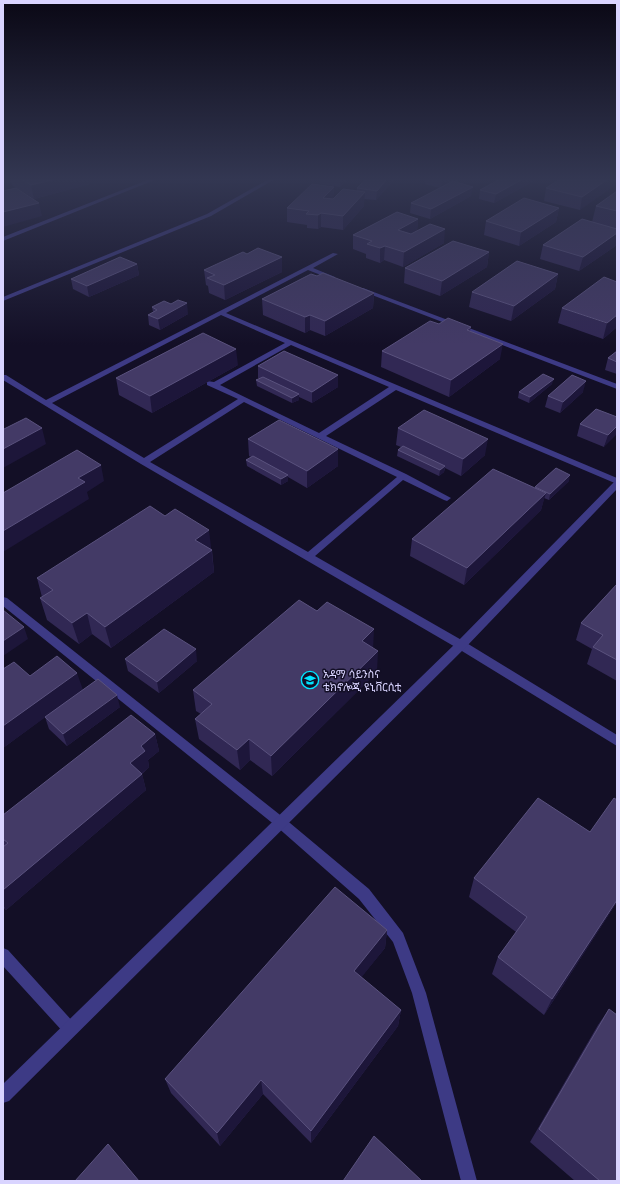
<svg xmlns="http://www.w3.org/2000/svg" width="620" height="1184" viewBox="0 0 620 1184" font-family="Raleway,'Noto Sans Ethiopic',sans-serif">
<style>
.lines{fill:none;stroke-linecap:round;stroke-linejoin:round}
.service{fill:#3d3a85;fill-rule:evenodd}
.tertiary{fill:#3d3a85;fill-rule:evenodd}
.wall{fill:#312854}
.shaded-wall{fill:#1d163a}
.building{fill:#433a66;stroke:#5a527e}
.labels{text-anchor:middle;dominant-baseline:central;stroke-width:3;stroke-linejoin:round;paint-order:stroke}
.poi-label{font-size:11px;fill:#d9d4ff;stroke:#130f26;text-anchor:start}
</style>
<rect width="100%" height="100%" fill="#130f26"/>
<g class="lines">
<path class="service" d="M150,179H157L3,241V237Z
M269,179H275L211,216L3,301V297L207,214Z
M333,253L338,254L313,268L335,277V279H331L308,270L226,313L617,478V484L396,390L326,436L406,474L451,498L447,501L444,500L403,480L315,556L465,642L617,735V746L457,648L141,464L3,380V375H6L46,400ZM221,315L285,343L214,382L207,381V385L238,399L144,458L52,403ZM291,345L389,387L319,433L220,385ZM244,402L397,477L308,552L150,462Z
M359,288H363L617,384V389L359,290Z
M3,597L7,598L284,818L369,889L403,933L426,993L477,1181H461L412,993L393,942L359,899L276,826L3,606Z
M3,948L8,950L75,1024L78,1029L75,1034L70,1037L65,1034L3,966Z"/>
<path class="tertiary" d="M617,481V489L465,648L9,1101L3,1103V1084L457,642L614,482Z"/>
</g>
<path class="wall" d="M11,179H89L90,184L34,199L12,185Z
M320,179H349L340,187L320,184Z
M395,179L376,200L364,199V206L343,230L321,227L318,229L307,228V225L287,222V208L334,187L333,199L357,191V188Z
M426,179H459L454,182L471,196L430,219L410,213L411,203L440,188L425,184Z
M500,179H533L532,182L494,203L479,199L480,190Z
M617,179L580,210L544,201L546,188Z
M617,191V245L579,271L540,259L543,245L592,222L596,206Z
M559,208L556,222L519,246L484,235L486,221Z
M418,219L417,231L444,243L403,267L384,260L380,263L366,258V254L353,249V235Z
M489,252L487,267L440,296L404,283L405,268Z
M247,254L282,257V272L225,300L209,293L208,286L206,285L204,270Z
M137,264L139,275L89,297L73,289L71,279Z
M558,274L555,289L511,321L469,307L472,292Z
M317,276L374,293L373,308L325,336L310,330L305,333L263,315L262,299Z
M152,307L188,314L160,330L149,325L148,315L153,312Z
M562,308L617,327L603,339L558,323Z
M439,324L471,327L470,331L500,359L449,397L381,367L382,351Z
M617,351V374L605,370L608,358Z
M238,365L152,413L119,395L116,378Z
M258,366L338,375V387L312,403L299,397V400L292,403L257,386L256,380L260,378H258Z
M552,384L529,403L518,398L519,392Z
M583,392L560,413L545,407L548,396Z
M617,417L604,447L577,436L580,424Z
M398,428L485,455L461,476L445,468L444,472L439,476L397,456L398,450L401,447L396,445Z
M248,439L338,449V466L307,488L288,477V481L281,485L247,466L246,460L251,457L249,456Z
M569,481L549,500L544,498L541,510L464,585L410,556L412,539L535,488V487Z
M211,550H212L214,572L111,648L92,634L79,644L47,620L40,598L42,597L37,578Z
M617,584V681L587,664L592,649L576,640L581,623Z
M373,648L377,672L272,776L250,760L240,770L199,739L195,719L201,714L196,711L193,690Z
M125,659L197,661L159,693L128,671Z
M3,669L83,690L62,705L120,707L67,746L49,729L45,717L3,748Z
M155,734L159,751L148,760L149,767L142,774L146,790L6,910L3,907V815Z
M474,878L617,902L544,1015L492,974L498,957L516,932L469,897Z
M387,930L385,948L361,977L401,1010L398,1026L311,1143L263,1094L220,1146L171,1093L165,1079Z
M609,1009L617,1181H575L530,1142L598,1025Z"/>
<path class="shaded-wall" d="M56,179H89L90,184L34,199L31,185Z
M341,179H349L340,187Z
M387,179H395L376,200L377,191Z
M442,179H459L441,188Z
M523,179H533L532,182L494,203L496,194Z
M608,179H617V184L580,210L582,197Z
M334,187L333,200L323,198Z
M473,187L471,196L430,219L431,209Z
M365,192L364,206L343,230V216Z
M39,203L42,216L3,227V212Z
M559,208L556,222L519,246L521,232Z
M321,213V227L318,229V215Z
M418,219L417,233L397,244L398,230Z
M445,229L444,243L403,267L404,252Z
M617,233V245L579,271L583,257Z
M385,246L384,260L380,263V248Z
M489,252L487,267L440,296L442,281Z
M282,257V272L225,300L224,285Z
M137,264L139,275L89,297L87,286Z
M558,274L555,289L511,321L514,306Z
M374,293L373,308L325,336V321Z
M187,303L188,314L160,330L158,319Z
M310,315V330L305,333V317Z
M617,315V327L603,339L607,323Z
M503,344L500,359L449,397L451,380Z
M236,349L238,365L152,413L150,396Z
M338,375V387L312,403V392Z
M554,379L552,384L529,403L530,397Z
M586,381L583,392L560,413L563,402Z
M299,394V400L292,403V398Z
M617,426V434L604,447L608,435Z
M42,428L46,444L3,468V449Z
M488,439L485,455L461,476L463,459Z
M338,449V466L307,488V471Z
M101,465L104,481L87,492L89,499L3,552V531L78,478Z
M445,466L444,472L439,476L440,470Z
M288,475V481L281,485V479Z
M570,475L569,481L549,500L550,494Z
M546,493L541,510L464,585L467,568Z
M209,530L214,572L111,648L105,627L195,540Z
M87,613L92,634L79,644L72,623Z
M24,627L28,639L3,656V641Z
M374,629L373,651L362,641Z
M196,649L197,661L159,693L157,682Z
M378,651L377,672L272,776L271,756Z
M77,673L83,690L3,748V726Z
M117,695L120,707L67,746L63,734Z
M155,734L159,751L148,760L149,767L134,780L130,763L141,746Z
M249,739L250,760L240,770L237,750Z
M142,774L146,790L6,910L3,905V890Z
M617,900V902L544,1015L552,999Z
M387,930L385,948L353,988L354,971Z
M401,1010L398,1026L311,1143V1131Z
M261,1080L263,1094L220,1146L217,1133Z"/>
<path class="building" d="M21,179H56L31,185Z
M366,179H387L377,191L357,188Z
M500,179H523L496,194L480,190Z
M560,179H608L582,197L546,188Z
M453,181L473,187L431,209L411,203Z
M312,184L334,187L323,198L333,199L343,189L365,192L343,216L321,213L318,215L306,214L309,211L287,208Z
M16,188L39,203L3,212V191Z
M617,191V211L596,206Z
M524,198L559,208L521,232L486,221Z
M397,212L418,219L398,230L411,234L430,224L445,229L404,252L385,246L380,248L367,244L372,241L353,235Z
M582,219L617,229V233L583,257L543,245Z
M453,241L489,252L442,281L405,268Z
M258,248L282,257L224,285L207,278L215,275L204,270L243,252L247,254Z
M120,257L137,264L87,286L71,279Z
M517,261L558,274L514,306L472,292Z
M323,273L374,293L325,321L310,315L305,317L262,299L311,274L317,276Z
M604,277L617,282V315L607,323L562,308Z
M178,300L187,303L158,319L148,315L157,310L152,307L164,301L171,304Z
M448,318L471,327L467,330L503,344L451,380L382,351L430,321L439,324Z
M203,333L236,349L150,396L116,378Z
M284,351L338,375L312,392L258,366Z
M617,351V362L608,358Z
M543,374L554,379L530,397L519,392Z
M572,375L586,381L563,402L548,396Z
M263,377L299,394L292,398L256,380Z
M596,409L617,417V426L608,435L580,424Z
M424,410L488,439L463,459L398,428Z
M26,418L42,428L3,449V428L4,429Z
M279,420L338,449L307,471L248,439Z
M403,446L445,466L440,470L398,450Z
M77,450L101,465L78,478L85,482L3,531V493Z
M253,456L288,475L281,479L246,460Z
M556,468L570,475L550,494L535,487Z
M493,469L546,493L467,568L412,539Z
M150,506L165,516L175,509L209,530L195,540L212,550L105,627L87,613L72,623L40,598L53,590L37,578Z
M617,584V660L593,647L603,635L581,623Z
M299,600L317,611L327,602L374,629L362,641L378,651L271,756L249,739L237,750L195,719L212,704L193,690Z
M3,610L24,627L3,641Z
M164,629L196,649L157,682L125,659Z
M57,656L77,673L3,726V669L14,662L30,676Z
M98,679L117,695L63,734L45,717Z
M131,715L155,734L141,746L145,751L130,763L142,774L3,890V847L8,843L3,839V815Z
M538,798L590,832L614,798L617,800V900L552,999L498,957L527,917L474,878Z
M335,887L387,930L354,971L401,1010L311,1131L261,1080L217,1133L165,1079Z
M609,1009L617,1015V1181H600L539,1129Z
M374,1136L422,1181H343Z
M108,1144L139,1181H75Z"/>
<linearGradient id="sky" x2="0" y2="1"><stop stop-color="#0a0815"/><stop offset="0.52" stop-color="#333752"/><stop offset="1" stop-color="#333752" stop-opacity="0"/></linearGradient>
<rect width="620" height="345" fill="url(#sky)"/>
<defs>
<symbol id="university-ring" viewBox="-11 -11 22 22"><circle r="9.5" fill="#130f26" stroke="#00e5ff" stroke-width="1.5"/><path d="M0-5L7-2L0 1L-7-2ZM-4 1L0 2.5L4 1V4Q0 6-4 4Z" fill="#00e5ff"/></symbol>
</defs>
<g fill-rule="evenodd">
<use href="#university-ring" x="300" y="670" width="20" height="20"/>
</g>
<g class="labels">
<g class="poi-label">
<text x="323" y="674">አዳማ ሳይንስና<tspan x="323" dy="13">ቴክኖሎጂ ዩኒቨርሲቲ</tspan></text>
</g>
</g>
<rect width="620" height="1184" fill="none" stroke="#d9d4ff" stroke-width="8"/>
</svg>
